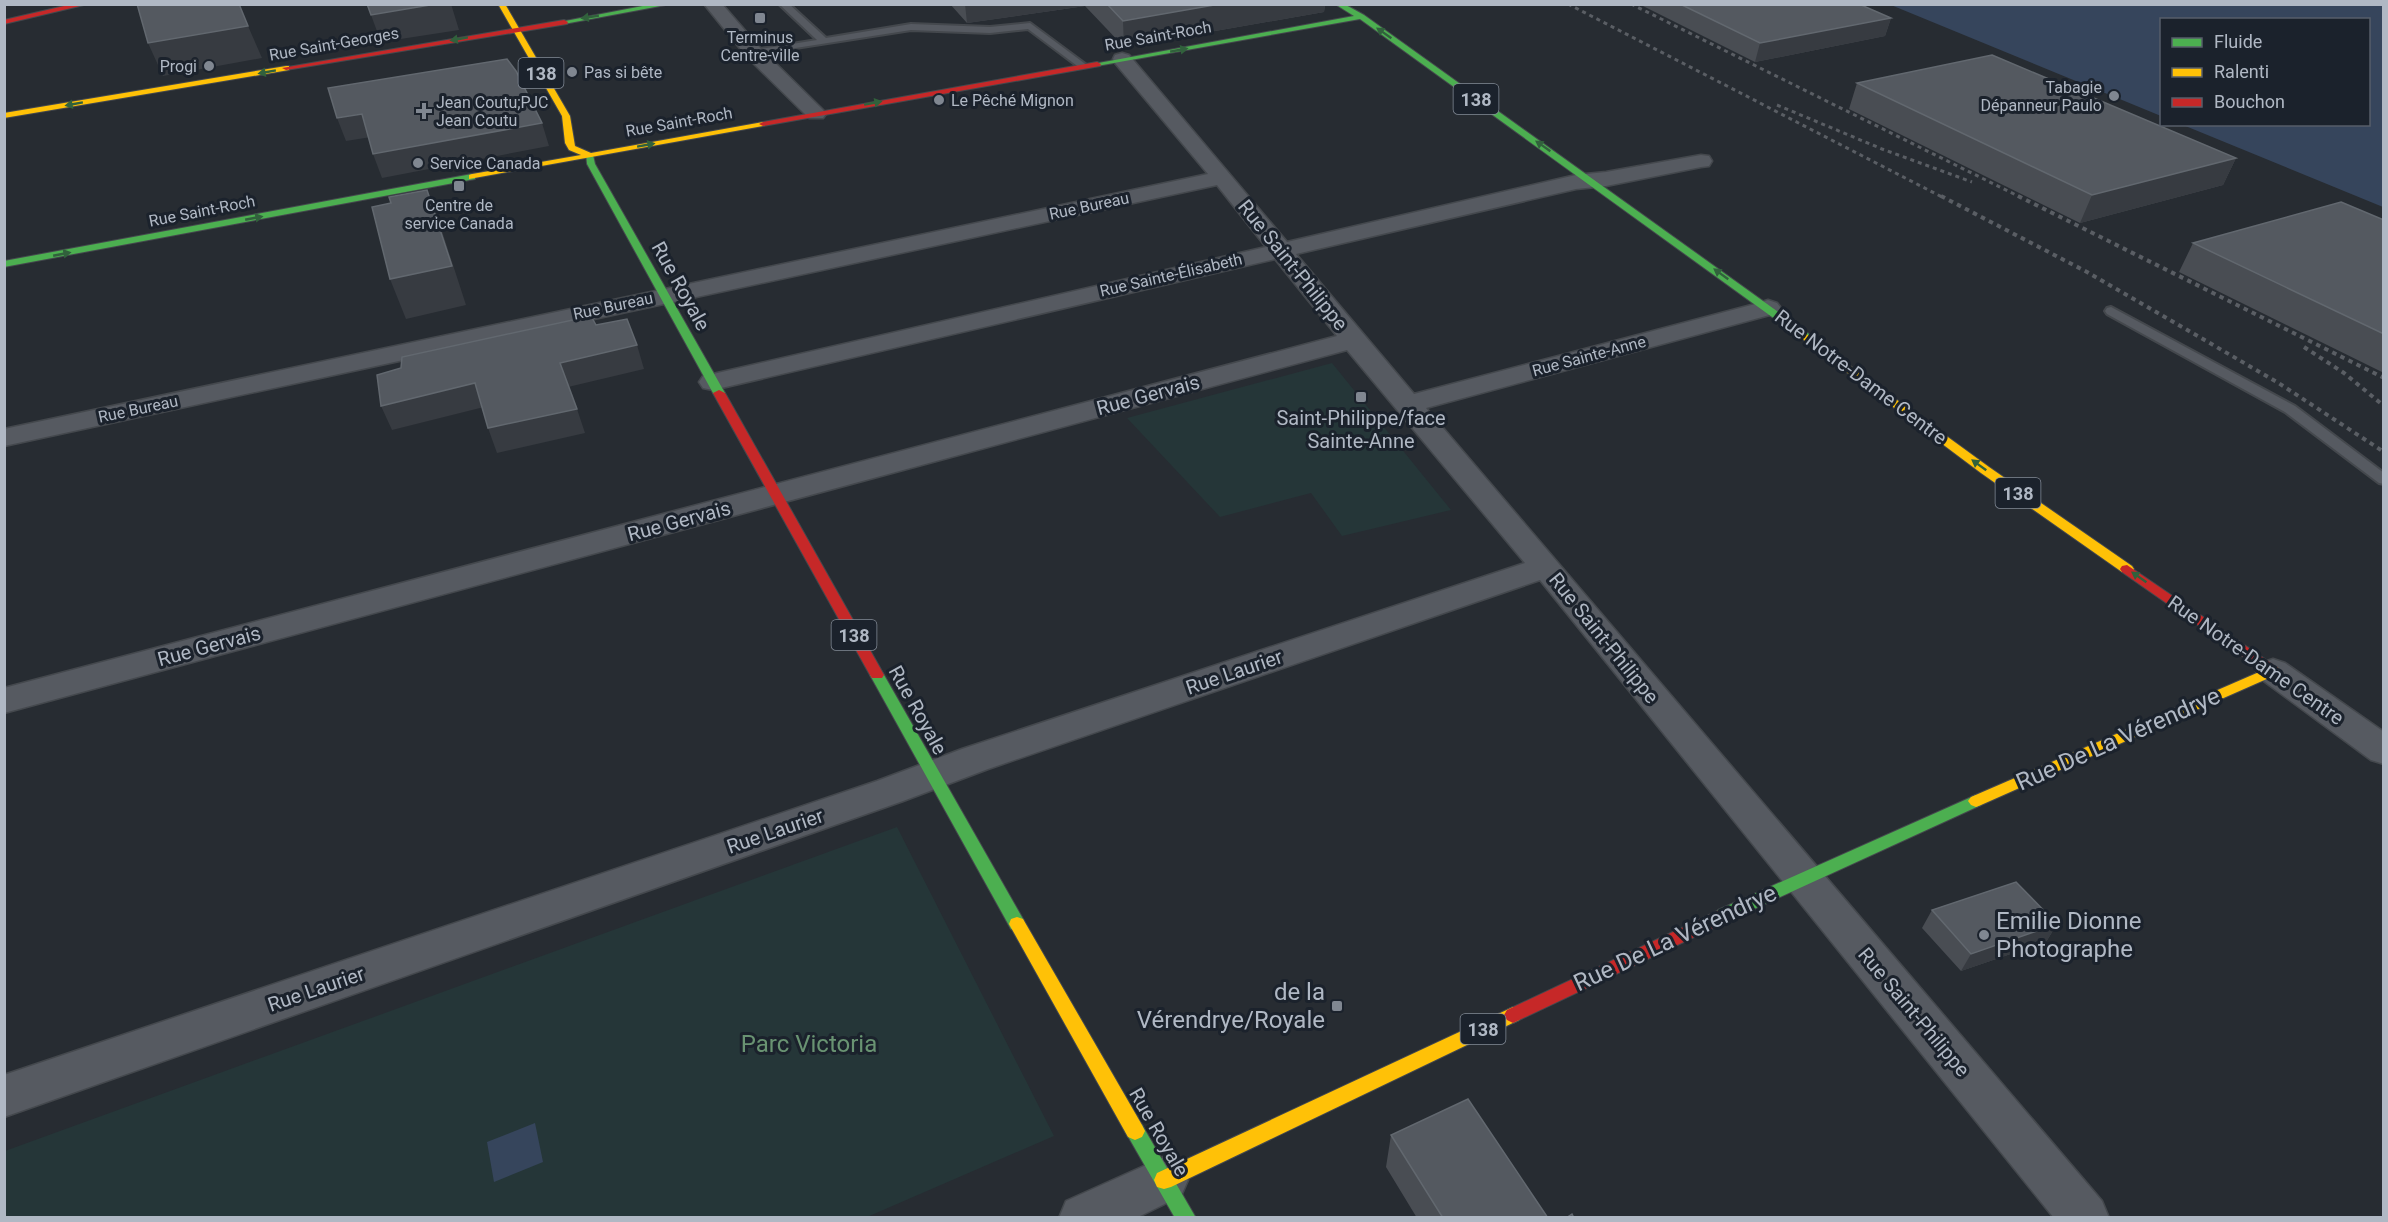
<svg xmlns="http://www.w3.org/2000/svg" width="2388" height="1222" viewBox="0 0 2388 1222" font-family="Roboto,sans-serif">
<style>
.green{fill:#253638}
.water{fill:#36455c}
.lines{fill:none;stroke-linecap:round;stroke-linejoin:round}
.lane-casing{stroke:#44484d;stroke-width:4}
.street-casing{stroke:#44484d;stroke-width:3}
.fast-casing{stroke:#44484d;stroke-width:2}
.slow-casing{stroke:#44484d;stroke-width:2}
.jam-casing{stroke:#44484d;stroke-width:2}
.lane{fill:#565a61;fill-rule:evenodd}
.street{fill:#565a61;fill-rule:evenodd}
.fast{fill:#4caf50;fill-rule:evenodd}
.slow{fill:#ffc107;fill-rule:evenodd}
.jam{fill:#c62828;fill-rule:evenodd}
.rail-far1{stroke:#5a5e64;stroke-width:3;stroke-dasharray:4 4;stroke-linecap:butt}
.rail{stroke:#5a5e64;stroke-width:4;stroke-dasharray:4.5 4.5;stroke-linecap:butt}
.wall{fill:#494d53}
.shaded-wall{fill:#373b41}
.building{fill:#545960;stroke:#62686f;stroke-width:1.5}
.oneway{fill:#31613c}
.poi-dot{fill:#808791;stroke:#1b222c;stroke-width:2}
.labels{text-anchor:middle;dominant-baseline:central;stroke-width:6;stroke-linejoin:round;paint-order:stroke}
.far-street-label{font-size:16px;fill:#b0b8c4;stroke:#1b222c}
.far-poi-label{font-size:16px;fill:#b0b8c4;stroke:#1b222c;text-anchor:start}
.shield{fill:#1b222c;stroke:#838b96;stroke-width:1.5}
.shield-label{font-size:18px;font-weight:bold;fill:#b0b8c4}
.street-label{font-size:20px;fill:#b0b8c4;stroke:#1b222c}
.poi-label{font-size:20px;fill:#b0b8c4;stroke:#1b222c}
.near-street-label{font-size:24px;fill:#b0b8c4;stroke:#1b222c}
.near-poi-label{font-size:24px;fill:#b0b8c4;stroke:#1b222c;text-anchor:start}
.near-park-label{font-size:24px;fill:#699372;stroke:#1b222c}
</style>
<rect width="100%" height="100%" fill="#272c32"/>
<path class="green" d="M1332,363L1451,510L1342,536L1311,493L1220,517L1127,418Z
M897,827L1054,1136L867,1217L5,1218V1151Z"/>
<path class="water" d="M1891,5H2383V207L2183,125L2368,124V20H2162L2161,116Z
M535,1123L543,1162L494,1182L487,1142Z"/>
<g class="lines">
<defs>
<path id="lane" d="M779,4H789L826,38L911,24L990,27L1030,23L1088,66L1080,68L1028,29L990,33L911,30L751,55L749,53L754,50L817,40Z
M2111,307L2295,406L2384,473V484L2379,483L2285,412L2107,314L2105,311L2107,308Z"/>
<path id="street" d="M704,4H722L761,49L823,110L826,114L823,118H809L747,57Z
M1122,53L1129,55L1287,242L1576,175L1606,172L1701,155L1709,156L1712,161L1709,166L1701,167L1606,186L1576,189L1296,254L1414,394L1759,303L1768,300L1777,303L1781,308L1777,313L1426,408L2102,1201L2109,1218H2054L1540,580L988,769L903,801L4,1117V1075L877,781L962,749L1525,563L1347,350L4,713V688L1337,336L1275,259L713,390L703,388L699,382L703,376L713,374L1266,247L1217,185L4,446V429L1208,174L1115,63L1113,59L1115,55Z
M2273,659L2285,663L2384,732V764L2371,760L2261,679L2256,671L2261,663Z
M1164,1157L1181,1164L1188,1180L1181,1196L1136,1218H1059L1066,1201Z"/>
<path id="fast" d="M653,4H671L564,24L560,22Z
M1335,4H1344L1364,15L1809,334V338H1801L1360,19L1097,66L1093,64L1354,16Z
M586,153L593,155L595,164L725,393L723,395H715L713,393L587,164Z
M472,174L475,175V179L4,267V261Z
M877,670L884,675L1023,919L1025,924L1023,929L1017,931L1011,929L870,675Z
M1976,795L1981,797L1984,801L1981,805L1730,920L1724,922L1718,920L1716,915L1718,910Z
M1135,1122L1142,1125L1196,1218H1175L1125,1131L1128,1125Z"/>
<path id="slow" d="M498,4H505L570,116L575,146L591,153L763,122L767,124L763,126L469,179V175L472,174L581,155L569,150L565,143L562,116Z
M286,66H289V70L4,118V113Z
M1805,333L1989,467L2132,566L2134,569L2132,572H2122L1981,473L1801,338L1800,336Z
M2273,666L2278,668L2280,671L2278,674L1981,805L1976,807L1971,805L1968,801L1971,797Z
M1017,917L1023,919L1142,1125L1145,1131L1142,1137L1135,1140L1128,1137L1009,924L1011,919Z
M1513,1007L1519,1010L1522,1015L1519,1020L1171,1187L1164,1189L1157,1187L1154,1180L1157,1173Z"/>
<path id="jam" d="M73,4H88L4,24V20Z
M564,20L568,22L567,24L286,70L282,68Z
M1097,62L1101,64L1100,66L763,126L759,124L763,122Z
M719,390L725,393L884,675L882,678H872L870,675L713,393Z
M2127,565L2278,668L2280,671L2278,674H2268L2122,572L2120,569L2122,566Z
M1724,908L1730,910L1732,915L1730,920L1519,1020L1513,1023L1507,1020L1504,1015L1507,1010Z"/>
</defs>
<use href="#lane" class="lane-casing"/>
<use href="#street" class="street-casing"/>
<use href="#fast" class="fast-casing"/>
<use href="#slow" class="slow-casing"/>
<use href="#jam" class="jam-casing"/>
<use href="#lane" class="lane"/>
<use href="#street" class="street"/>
<use href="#fast" class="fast"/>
<use href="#slow" class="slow"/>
<use href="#jam" class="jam"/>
<path class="rail-far1" d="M1568,4L1944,198
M1631,4L2022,198
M1777,105L1882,149L1972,182"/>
<path class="rail" d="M1941,196L2087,272L2277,382L2384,452
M2018,196L2384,378
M2304,347L2344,373L2384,406"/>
</g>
<path class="wall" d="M950,4H1328L1325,5L1324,12L1124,47L1085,6L967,23Z
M1639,4H1859L1891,18L1885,36L1755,62Z
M1857,83L2236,158L2223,185L2080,223L1849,109Z
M2384,220V373L2179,272L2193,243Z
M1932,910L2057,924L2046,942L1961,971L1922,928Z
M1391,1135L1548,1218H1417L1386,1167Z"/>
<path class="shaded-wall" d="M436,4H451L459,30L381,42L371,15Z
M965,4H1085V6L967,23Z
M1220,4H1328L1325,5L1324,12L1124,47L1123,21Z
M1891,18L1885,36L1755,62L1760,43Z
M248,26L262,58L163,76L148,43Z
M362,114L371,137L346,141L337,118Z
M542,123L549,146L382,178L373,154Z
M2236,158L2223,185L2080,223L2092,195Z
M427,190L441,228L466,305L406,319L390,279Z
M637,345L644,369L568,387L560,363Z
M475,383L484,407L392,430L381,406Z
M577,409L585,433L497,453L488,428Z
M2057,924L2046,942L1961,971L1971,954Z"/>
<path class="building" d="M137,4H239L248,26L148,43Z
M367,4H436L371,15Z
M1107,4H1220L1123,21Z
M1680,4H1859L1891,18L1760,43Z
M1992,55L2236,158L2092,195L1857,83Z
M507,59L516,71L542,123L373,154L362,114L337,118L328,88Z
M427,190L452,266L390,279L372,207L391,203L389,197Z
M2341,202L2384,220V334L2193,243Z
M591,316L596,325L627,319L637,345L560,363L577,409L488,428L475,383L381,406L377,375L401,368L402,357Z
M2016,882L2057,924L1971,954L1932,910Z
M1468,1099L1548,1218H1443L1391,1135Z
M1572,1214L1574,1218H1566Z"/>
<defs><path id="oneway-solid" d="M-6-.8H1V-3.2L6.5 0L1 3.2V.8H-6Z" transform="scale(1.5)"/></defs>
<g class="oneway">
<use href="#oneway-solid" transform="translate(590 17) rotate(171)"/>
<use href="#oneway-solid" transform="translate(1384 33) rotate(-145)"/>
<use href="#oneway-solid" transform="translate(459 39) rotate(170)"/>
<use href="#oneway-solid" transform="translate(1179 50) rotate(-10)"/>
<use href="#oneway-solid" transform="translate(267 72) rotate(170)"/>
<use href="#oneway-solid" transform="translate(873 103) rotate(-10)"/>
<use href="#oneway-solid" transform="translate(74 104) rotate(170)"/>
<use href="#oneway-solid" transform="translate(646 145) rotate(-10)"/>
<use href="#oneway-solid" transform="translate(1543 146) rotate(-145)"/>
<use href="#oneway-solid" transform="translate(254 218) rotate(-11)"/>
<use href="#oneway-solid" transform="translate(62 254) rotate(-11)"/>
<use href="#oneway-solid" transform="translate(1721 274) rotate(-144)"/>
<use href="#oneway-solid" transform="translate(1979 465) rotate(-144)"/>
<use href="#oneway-solid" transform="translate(2139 577) rotate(-145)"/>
</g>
<g class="poi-dot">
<rect x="754" y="12" width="12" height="12" rx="3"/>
<circle cx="209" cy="66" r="6"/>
<circle cx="572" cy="72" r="6"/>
<circle cx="2114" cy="96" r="6"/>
<circle cx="939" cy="100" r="6"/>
<path d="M421 102h6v6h6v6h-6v6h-6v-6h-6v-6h6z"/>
<circle cx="418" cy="163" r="6"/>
<rect x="453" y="180" width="12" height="12" rx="3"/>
<rect x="1355" y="391" width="12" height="12" rx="3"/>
<circle cx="1984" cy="935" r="6"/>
<rect x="1331" y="1000" width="12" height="12" rx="3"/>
</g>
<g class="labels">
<g class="far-street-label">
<text transform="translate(1158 36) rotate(-10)">Rue Saint-Roch</text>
<text transform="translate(334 44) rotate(-10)">Rue Saint-Georges</text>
<text transform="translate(679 122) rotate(-10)">Rue Saint-Roch</text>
<text transform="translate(1089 206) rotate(-12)">Rue Bureau</text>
<text transform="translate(202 211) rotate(-11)">Rue Saint-Roch</text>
<text transform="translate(1171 275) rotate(-13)">Rue Sainte-Élisabeth</text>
<text transform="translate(613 306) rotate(-12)">Rue Bureau</text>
<text transform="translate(1589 356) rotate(-15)">Rue Sainte-Anne</text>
<text transform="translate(138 409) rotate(-12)">Rue Bureau</text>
</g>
<g class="far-poi-label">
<text x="760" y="37" text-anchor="middle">Terminus<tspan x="760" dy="18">Centre-ville</tspan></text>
<text x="197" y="66" text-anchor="end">Progi</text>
<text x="584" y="72">Pas si bête</text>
<text x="2102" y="87" text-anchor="end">Tabagie<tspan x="2102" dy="18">Dépanneur Paulo</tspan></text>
<text x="951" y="100">Le Pêché Mignon</text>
<text x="436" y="102">Jean Coutu;PJC<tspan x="436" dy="18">Jean Coutu</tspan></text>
<text x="430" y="163">Service Canada</text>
<text x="459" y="205" text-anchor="middle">Centre de<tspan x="459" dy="18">service Canada</tspan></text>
</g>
<g class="shield">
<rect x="518.5" y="58" width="45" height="30" rx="4.5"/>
<rect x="1453.5" y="84" width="45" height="30" rx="4.5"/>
<rect x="1995.5" y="478" width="45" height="30" rx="4.5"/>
<rect x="831.5" y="620" width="45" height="30" rx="4.5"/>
<rect x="1460.5" y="1014" width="45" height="30" rx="4.5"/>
</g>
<g class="shield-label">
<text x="541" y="73">138</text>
<text x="1476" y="99">138</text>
<text x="2018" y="493">138</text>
<text x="854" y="635">138</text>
<text x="1483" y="1029">138</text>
</g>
<g class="street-label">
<text transform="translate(1293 265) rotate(51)">Rue Saint-Philippe</text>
<text transform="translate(681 286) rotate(61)">Rue Royale</text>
<text transform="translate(1861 377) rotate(37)">Rue Notre-Dame Centre</text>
<text transform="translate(1148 395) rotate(-15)">Rue Gervais</text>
<text transform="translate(679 521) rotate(-15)">Rue Gervais</text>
<text transform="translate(1604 638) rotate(51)">Rue Saint-Philippe</text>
<text transform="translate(209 646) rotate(-15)">Rue Gervais</text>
<text transform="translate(2256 660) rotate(35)">Rue Notre-Dame Centre</text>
<text transform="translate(1234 672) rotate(-19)">Rue Laurier</text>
<text transform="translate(918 710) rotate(61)">Rue Royale</text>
<text transform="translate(775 831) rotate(-19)">Rue Laurier</text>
<text transform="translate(316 989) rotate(-19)">Rue Laurier</text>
<text transform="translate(1914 1012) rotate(50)">Rue Saint-Philippe</text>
<text transform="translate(1159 1132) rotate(60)">Rue Royale</text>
</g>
<g class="poi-label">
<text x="1361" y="418">Saint-Philippe/face<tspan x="1361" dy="23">Sainte-Anne</tspan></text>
</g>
<g class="near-street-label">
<text transform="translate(2118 739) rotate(-24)">Rue De La Vérendrye</text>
<text transform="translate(1675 938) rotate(-25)">Rue De La Vérendrye</text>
</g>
<g class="near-poi-label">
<text x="1996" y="921">Emilie Dionne<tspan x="1996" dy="28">Photographe</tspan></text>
<text x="1325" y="992" text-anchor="end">de la<tspan x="1325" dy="28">Vérendrye/Royale</tspan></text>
</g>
<g class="near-park-label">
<text x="809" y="1044">Parc Victoria</text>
</g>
</g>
<rect width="2388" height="1222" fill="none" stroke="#b0b8c4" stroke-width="12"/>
<rect x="2160" y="18" width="210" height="108" fill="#1b222c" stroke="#575e69" stroke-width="1.5"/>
<rect x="2172" y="38" width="30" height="9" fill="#4caf50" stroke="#575e69" stroke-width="1.5"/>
<text x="2214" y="48" font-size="18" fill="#b0b8c4">Fluide</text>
<rect x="2172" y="68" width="30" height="9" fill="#ffc107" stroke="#575e69" stroke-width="1.5"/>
<text x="2214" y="78" font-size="18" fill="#b0b8c4">Ralenti</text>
<rect x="2172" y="98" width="30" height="9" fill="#c62828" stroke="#575e69" stroke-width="1.5"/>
<text x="2214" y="108" font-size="18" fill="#b0b8c4">Bouchon</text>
</svg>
